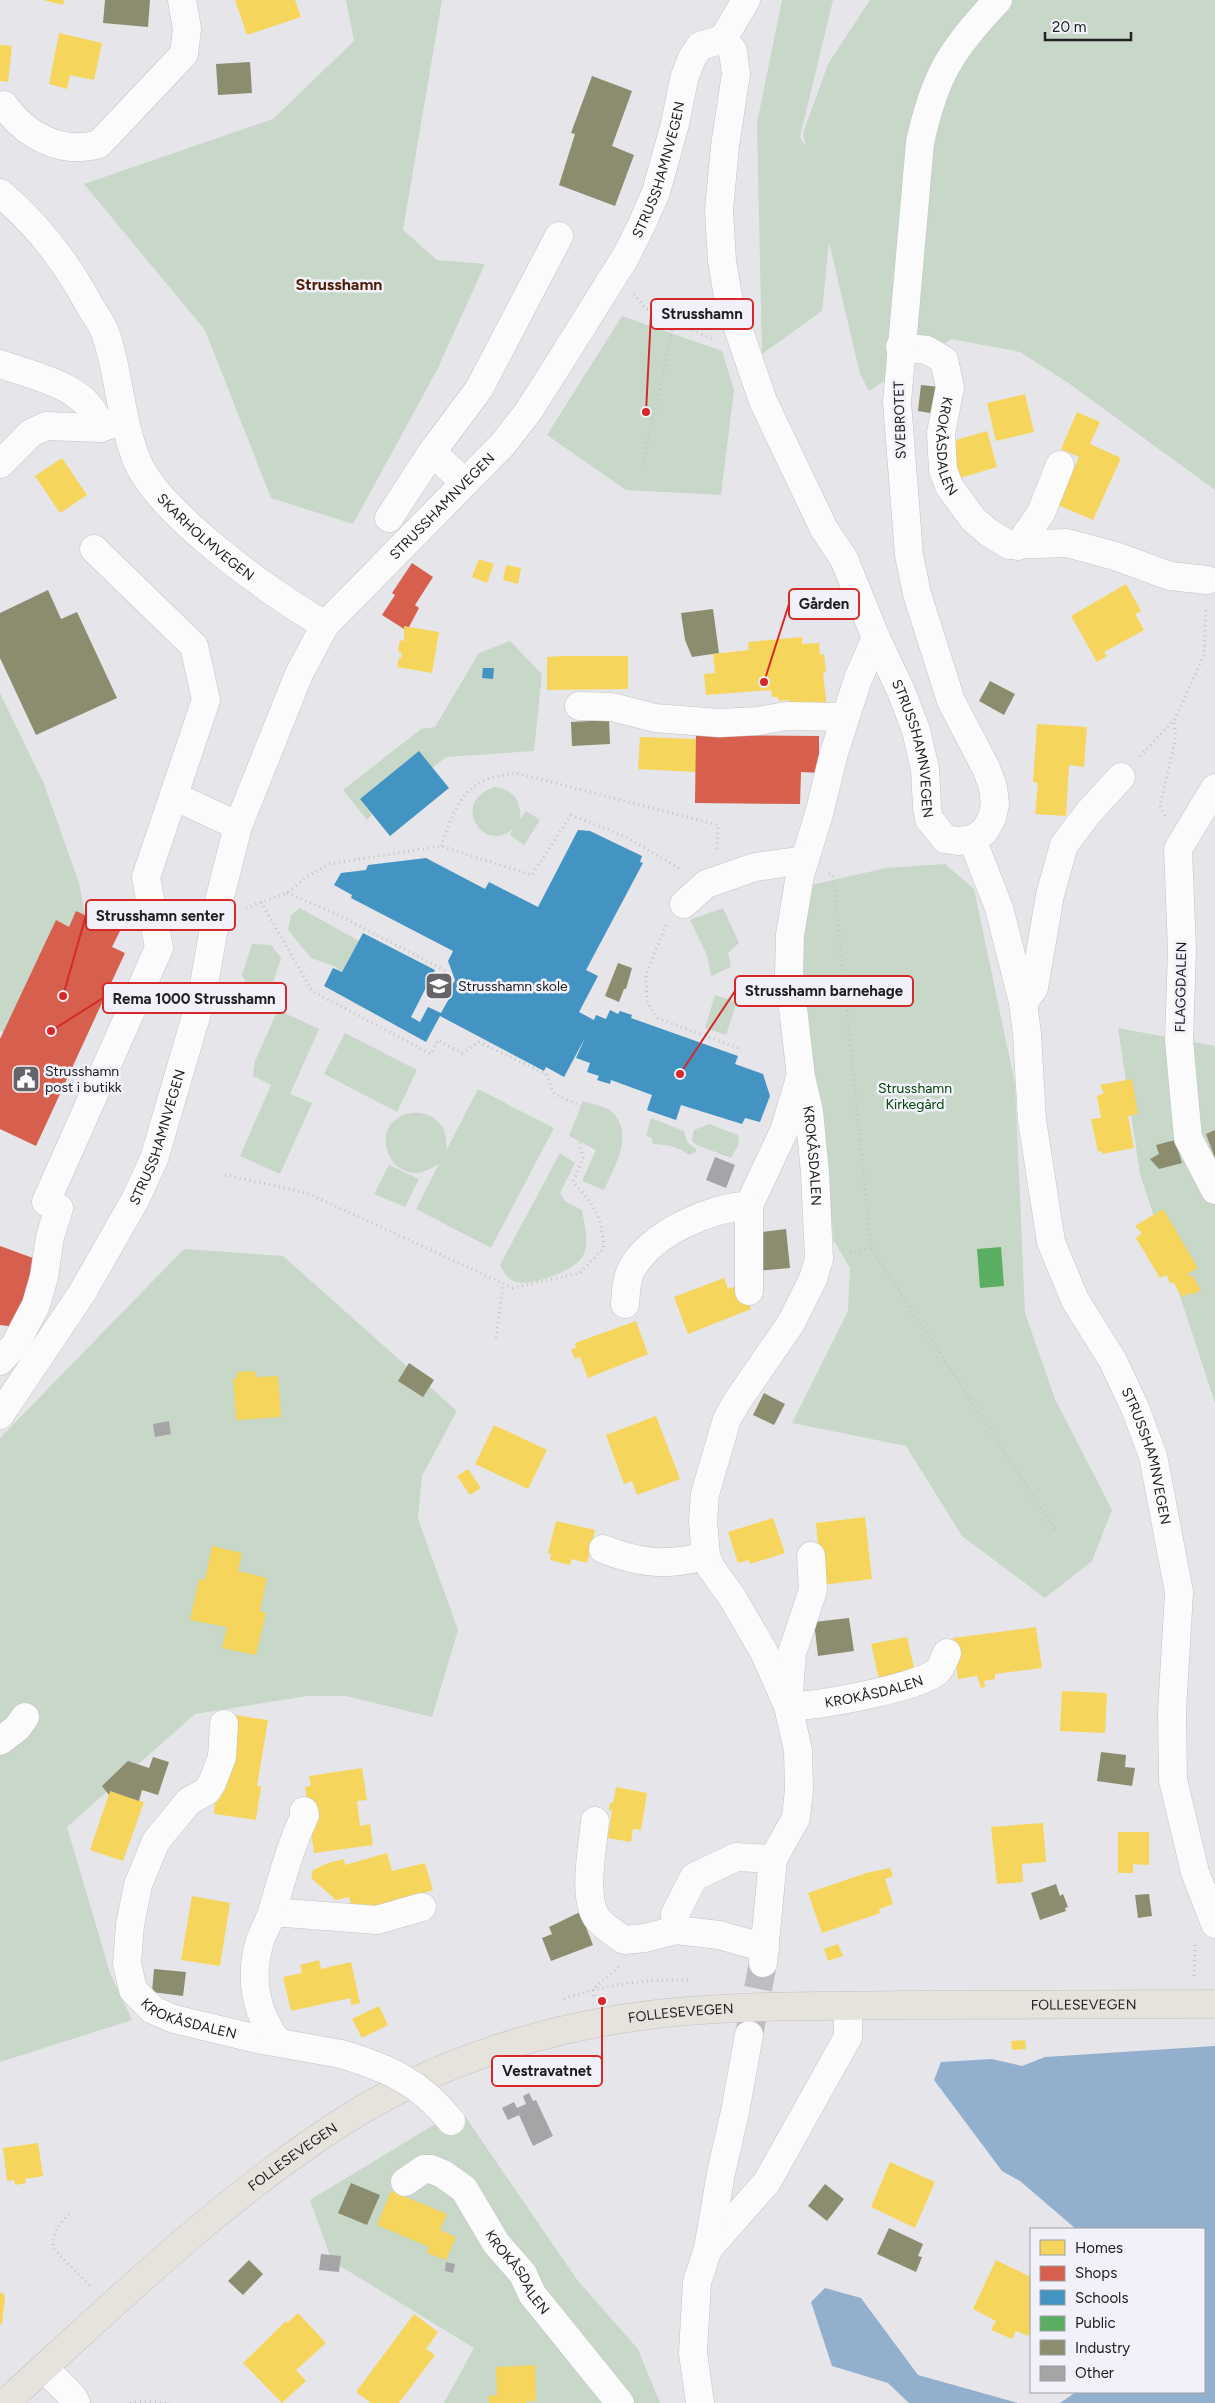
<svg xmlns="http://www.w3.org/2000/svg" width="1215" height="2403" viewBox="0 0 1215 2403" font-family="Figtree,sans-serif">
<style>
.green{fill:#c7d7c8}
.water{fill:#93afce}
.homes{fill:#f6d55c}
.shops{fill:#d6604d}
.schools{fill:#4393c3}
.public{fill:#5aae61}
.industry{fill:#8c8c6e}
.building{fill:#a5a4a7}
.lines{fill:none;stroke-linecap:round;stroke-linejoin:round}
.minor-tunnel{stroke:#bebec2;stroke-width:28;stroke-dasharray:28 14;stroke-linecap:butt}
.minor-casing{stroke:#c3c3c7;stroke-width:29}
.major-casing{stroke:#c1c1c3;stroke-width:29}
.path{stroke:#c4c4c7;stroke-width:3;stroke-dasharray:1 4;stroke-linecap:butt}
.minor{stroke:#fbfbfc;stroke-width:28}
.major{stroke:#e6e2dc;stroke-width:28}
.minor-bridge-casing{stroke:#c3c3c7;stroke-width:29;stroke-linecap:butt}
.minor-bridge{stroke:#fbfbfc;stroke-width:28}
.labels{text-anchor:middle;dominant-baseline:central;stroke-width:5;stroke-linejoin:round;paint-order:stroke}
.street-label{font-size:14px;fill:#202023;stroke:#f1f2f9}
.poi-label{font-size:14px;fill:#202023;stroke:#f1f2f9;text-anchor:start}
.park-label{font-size:14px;fill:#024408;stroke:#f1f2f9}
.quarter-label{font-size:16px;font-weight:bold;fill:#4c1d04;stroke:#f1f2f9}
.leader{fill:none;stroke:#d62828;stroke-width:2}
.callout-dot{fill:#d62828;stroke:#f1f2f9;stroke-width:2}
.callout{fill:#f1f2f9;stroke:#d62828;stroke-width:2}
.callout-label{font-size:15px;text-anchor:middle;font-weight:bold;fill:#202023}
</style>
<rect width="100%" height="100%" fill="#e6e6ea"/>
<path class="green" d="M346,0H442L403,230L437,260L485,264L438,368L353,524L271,498L205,330L84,184L273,119L354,41Z
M782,0H833L800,137L806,147L803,133L828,64L870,0H1215V490L1067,382L1020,352L951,339L869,391L860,374L829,242L822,311L762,354L757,123Z
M622,316L722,351L734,390L721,495L626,490L547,435Z
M510,641L542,674L534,751L446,757L432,768L419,751L360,799L372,815L367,820L343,790L421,729L435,727L479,653Z
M0,693L44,784L79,883L96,973L24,1038L0,1031Z
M495,787C513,789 522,801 520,820L526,811L540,820L524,845L510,835L513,829C483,855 449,801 495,787Z
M945,864L974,889L1015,1084L1025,1313L1055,1399L1112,1510L1092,1561L1045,1598L962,1536L906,1446L792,1423L848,1311L850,1268L834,1241L797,957L807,886L886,868Z
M300,908L359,941L342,972L334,966L311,958L288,930L291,915Z
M723,908L739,943L728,953L731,967L711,976L707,955L690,920Z
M252,944L271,945L281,958L263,1014L242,975Z
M715,995L737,1002L726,1035L705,1028Z
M278,1010L319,1029L290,1094L312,1103L280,1174L240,1156L271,1085L253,1076L255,1061Z
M1118,1028L1215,1046V1403L1140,1174Z
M345,1033L417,1070L397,1112L324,1074Z
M478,1089L554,1128L491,1248L416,1209L439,1164C427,1171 414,1178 400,1168C392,1163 388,1155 386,1146C380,1103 453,1099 446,1151Z
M583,1101C591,1104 606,1106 612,1112C635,1134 614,1168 604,1190L582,1181L596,1150L569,1136Z
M651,1118L684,1131L687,1142L696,1149V1152L689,1155C676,1145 667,1145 653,1144L651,1138L646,1136Z
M709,1124L738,1135L739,1144L731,1158L697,1145L692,1141L694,1130Z
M560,1153L575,1163L560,1193L565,1201L582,1210C584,1224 590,1242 583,1256C576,1270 530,1287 516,1282C507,1279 504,1272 500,1265Z
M389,1165L419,1179L405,1207L374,1194Z
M184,1249L283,1256L457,1411L422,1476L418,1519L458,1630L432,1717L346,1696H307L195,1714L67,1827L110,1973L132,2020L0,2062V1438Z
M460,2109L578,2281L638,2349L660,2403H444L474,2348L332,2261L310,2200Z"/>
<path class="water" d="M1215,2046V2403H1060L1076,2392H1204V2229H1076L1020,2181L1002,2171L934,2080L941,2062L992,2059L1022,2066L1045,2057Z
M825,2288L861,2298L918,2375L1018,2403H909L888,2383L832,2366L811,2302Z"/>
<path class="homes" d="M43,0H64L63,5Z
M235,0H295L301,17L247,35Z
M59,33L102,43L94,80L70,75L67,89L49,84Z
M0,45L12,46L8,82L0,81Z
M1025,394L1034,432L996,441L987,403Z
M1077,412L1100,422L1090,444L1121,458L1093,520L1058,505L1079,457L1061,449Z
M987,431L997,467L960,478L949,442Z
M62,458L87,495L60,513L35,476Z
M479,559L494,564L487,583L472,577Z
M506,565L521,568L518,584L503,580Z
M1126,584L1141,611L1135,614L1144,630L1104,652L1107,656L1097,662L1071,616Z
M404,626L439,632L432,673L397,667L399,658H401L402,653L398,652L400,640L404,641Z
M802,637V644L819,643L820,655L824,654L826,672L823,673L827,708L791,712L789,700L779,701L778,697H772L771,690L706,695L704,674L715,673L713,654L749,650L748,642Z
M561,656H628V689L547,690V657Z
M1037,724L1087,727L1084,767L1069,765L1066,816L1035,814L1038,783L1033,782Z
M640,737L696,739V772L638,769Z
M1132,1079L1138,1114L1128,1116L1134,1148L1102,1154V1151L1098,1152L1091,1119L1101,1118L1097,1096L1104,1093L1100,1085Z
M1163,1209L1198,1268L1187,1274L1189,1277L1192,1275L1201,1290L1192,1295L1190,1293L1182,1297L1173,1282L1170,1284L1167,1275L1160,1278L1136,1238L1142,1233L1135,1226Z
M724,1278L728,1289L741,1284L751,1309L688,1334L674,1297Z
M636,1321L648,1354L588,1378L580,1357L575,1359L571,1349L576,1348L575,1343Z
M255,1371L256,1377L278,1376L281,1417L236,1420L233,1378H237V1372Z
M656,1416L680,1479L637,1495L632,1481L624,1484L606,1435Z
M494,1425L547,1450L528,1489L475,1464Z
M468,1469L481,1488L470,1495L457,1476Z
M865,1517L872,1579L822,1585L816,1523Z
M773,1518L785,1553L750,1564L749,1560L738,1563L728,1532Z
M556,1521L595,1530L587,1563L572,1559L570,1565L550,1560L551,1554L548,1553Z
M212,1546L242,1553L238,1571L267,1578L260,1611L266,1613L256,1655L222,1648L227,1627L190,1620L199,1579L205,1580Z
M1036,1627L1042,1668L995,1674V1679L984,1681L985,1687L981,1688L977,1676L958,1679L953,1638Z
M907,1637L915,1672L879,1679L871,1644Z
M1062,1691L1107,1693L1105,1733L1060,1731Z
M235,1715L268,1720L257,1786H261L256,1820L215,1814L214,1811L218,1783L224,1781Z
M362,1768L367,1800L357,1801L360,1826L370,1824L373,1845L314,1853L305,1787L311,1786L309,1776Z
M616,1787L647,1793L641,1830L633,1829L631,1842L608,1838L612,1810H609L610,1803H613Z
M110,1791L144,1802L123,1861L90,1850Z
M1043,1823L1046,1862L1022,1864L1023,1882L997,1884L991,1827Z
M1118,1832H1149V1865L1133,1864V1873H1118Z
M387,1853L392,1871L425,1863L433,1890L354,1915L349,1897L336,1900L311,1878L313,1870L328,1863L344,1859L345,1865Z
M890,1868L893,1876L885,1879L893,1904L879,1909L880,1913L822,1933L808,1893L866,1873Z
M192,1896L230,1903L220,1966L181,1960Z
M838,1944L843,1956L828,1961L824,1949Z
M319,1960L321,1969L351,1962L360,2003L351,2005L350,1998L291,2011L283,1977L302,1973L300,1965Z
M379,2006L388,2025L362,2038L352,2019Z
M1025,2040L1026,2049L1012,2050L1011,2041Z
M38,2143L43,2176L25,2179L26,2183L15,2185L14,2180L7,2181L3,2148Z
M890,2162L935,2182L915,2228L871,2207Z
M391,2191L447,2214L440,2230L456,2237L446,2260L427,2253L429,2247L377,2225Z
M996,2260L1031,2277V2331L1028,2336L1016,2331L1012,2339L991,2330L996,2321L973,2309Z
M0,2293H3L5,2297L2,2324H0Z
M298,2313L326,2343L296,2370L306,2381L282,2403L243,2363L286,2321L287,2323Z
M414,2314L438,2332L426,2349L435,2355L399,2403H371L356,2392Z
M535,2365L536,2401H526V2403H489L488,2396L497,2395L496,2367Z"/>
<path class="shops" d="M412,563L433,577L415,605L419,608L409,627L404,626V629L382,615L395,595L392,593Z
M696,735L819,736V773L801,772L800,804L695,803Z
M76,911L120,931L112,947L125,953L36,1146L0,1129V1039L56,920L69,927Z
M0,1246L33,1258L29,1310L15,1327L0,1325Z"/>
<path class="schools" d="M483,668H494L493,679L482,678Z
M419,751L449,788L390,836L360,799Z
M578,830L590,831L642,856L640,862L643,863L586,970L598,976L579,1012L594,1020L596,1015L606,1019L610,1010L618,1014L620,1011L632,1015L631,1018L738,1056L735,1064L763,1074L770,1096L760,1122L745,1118L742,1124L681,1105L676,1120L647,1110L652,1095L611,1080L610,1084L597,1080L599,1076L587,1072L590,1063L576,1058L585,1038L564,1077L546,1067L544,1071L440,1016L426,1042L324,986L333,968L342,972L363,933L435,970L411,1017L420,1022L428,1007L441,1013L451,995L448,993L455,980L448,961L453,951L351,898L352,895L334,885L341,873L366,870L368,865L426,858L485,889L489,882L538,907Z"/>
<path class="public" d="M1001,1247L1004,1286L980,1288L977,1249Z"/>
<path class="industry" d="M105,0H150L148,27L103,23Z
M250,62L252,93L218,95L216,64Z
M592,76L632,91L612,146L634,155L615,206L559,185L575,134L571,133Z
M921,385L940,387L936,414L918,411Z
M48,590L61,619L77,612L117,698L36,735L0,658V613Z
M713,609L719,653L692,657L685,640L681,613Z
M990,681L1015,694L1004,715L979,701Z
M609,720L610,744L572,746L571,722Z
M618,963L632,968L626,989H624L619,1002L605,996Z
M1215,1130V1158L1206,1134Z
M1175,1140L1182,1163L1159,1169L1150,1159L1159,1154L1156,1145Z
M786,1229L790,1268L757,1271L753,1233Z
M409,1363L434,1380L423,1397L398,1381Z
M764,1393L785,1404L774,1425L753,1415Z
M849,1618L854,1651L818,1656L814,1622Z
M1101,1752L1126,1755L1125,1767L1135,1768L1132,1786L1097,1781Z
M153,1757L169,1762L158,1795L142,1790L139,1801L110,1791L109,1795L102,1786L128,1761L149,1768Z
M1056,1884L1060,1896L1063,1894L1068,1907L1065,1908L1066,1911L1040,1920L1031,1893Z
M1149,1894L1152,1916L1138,1918L1135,1895Z
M580,1912L593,1945L551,1961L542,1938L552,1934L549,1927Z
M154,1969L186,1972L183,1996L152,1992Z
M351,2183L380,2195L367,2225L338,2213Z
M825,2184L844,2199L827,2221L808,2206Z
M889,2228L923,2244L918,2256L922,2257L916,2272L877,2254Z
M249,2260L263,2274L243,2295L228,2281Z"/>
<path class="building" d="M715,1157L735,1165L726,1188L706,1180Z
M169,1421L171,1434L155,1437L153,1424Z
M529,2093L533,2101L536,2100L553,2136L533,2146L519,2115L508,2120L502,2108L514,2102L517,2108L526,2104L523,2096Z
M321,2254L341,2256L339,2272L319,2270Z
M446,2262L455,2264L453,2273L445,2271Z"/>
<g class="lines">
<path class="minor-tunnel" d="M750,2030L763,1963"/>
<defs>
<g id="minor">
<path id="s1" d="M723,39L733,51L736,74L725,146L719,210L722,261L729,302L763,401L824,529L844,559L876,638L858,679L834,753L819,814L800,875L790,935L789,973L801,1077L809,1111L815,1173L819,1259L813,1279L791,1323L736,1403L727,1419L705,1494L703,1521L706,1556L711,1568L732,1597L764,1652L788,1706L798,1750L799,1789L796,1818L773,1859L763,1963"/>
<path d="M723,39L746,0"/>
<path d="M4,105C26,136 61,155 99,144L184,54L187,29L182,0"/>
<path id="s2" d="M0,193C38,225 68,264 91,308C96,316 103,325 106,335C120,377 120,420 138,463C162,516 274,596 325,625"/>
<path id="s3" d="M900,347L927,350L944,360L950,387L941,433L943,470L949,486L973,519L988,532L1009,545L1067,543L1115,556L1170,576L1207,580"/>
<path d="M0,364C36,377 90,386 100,428"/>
<path d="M432,452L465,483"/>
<path d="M0,464L31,433L46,426L100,428L123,420"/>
<path d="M389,518L432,452L479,389L559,236"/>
<path d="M1018,546L1041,513L1060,465"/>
<path id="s4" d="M876,638L901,691L916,730L925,769L927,808L929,819L945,839L958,841L972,839L984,832L992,818L995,804L993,787L986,768L951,701L917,594L909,555L897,402L920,143C934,77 951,49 998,0"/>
<path d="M579,706L612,707L655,718L719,723L758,721L786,716L845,717"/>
<path d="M1215,788L1178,849L1182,950L1179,1040L1188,1138L1215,1190"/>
<path d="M174,796L238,826"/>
<path id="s5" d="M972,839L999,908L1023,1002L1027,1034L1032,1120L1051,1242L1075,1300L1113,1361L1135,1408L1153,1456L1179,1592L1172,1711L1173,1780L1195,1872L1215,1924"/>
<path d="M684,904L706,884L755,867L805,860"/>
<path d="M1023,1002L1034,988L1050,895L1064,845L1089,812L1121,777"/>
<path d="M46,1202L159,948L146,877L206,700L194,646L94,549"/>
<path d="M749,1291V1205L784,1131L800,1078"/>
<path d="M625,1304C626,1292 626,1281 631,1270C652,1232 708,1209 749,1205"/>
<path d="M0,1361L15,1345L36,1305L44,1277L50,1237L59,1208"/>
<path id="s6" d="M0,1415L82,1293L135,1200L154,1159L202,996L218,905L238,826L299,674L325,625L503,444L528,412L561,360L626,256L642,224L656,192L675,124L684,79L692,58L700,46L723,39"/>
<path d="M603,1549C641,1564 667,1566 706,1556"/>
<path id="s7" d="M811,1556L813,1590L792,1653L788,1706C815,1707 915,1688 935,1673C941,1670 944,1659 947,1653"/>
<path id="s8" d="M224,1724L222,1757L212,1783L207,1791L189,1801L156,1841L138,1885L130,1925L127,1963L133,1990L153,2010L174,2019L257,2039L341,2054"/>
<path d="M0,1741L17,1728L25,1717"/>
<path d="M595,1821C593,1846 582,1897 597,1918C603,1927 615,1933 624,1940L645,1938L676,1930L719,1935L765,1948"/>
<path d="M272,1912L377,1920L422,1907"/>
<path d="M676,1930L675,1914L694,1877L736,1857L773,1859"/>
<path d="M278,2042C255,2013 249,1976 260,1941C264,1930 270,1920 273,1909C283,1875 290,1847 305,1815L304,1811"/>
<path id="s9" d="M405,2182L424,2169H431L443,2174L464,2189L496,2243L523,2274L532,2294L620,2403"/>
<path d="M708,2249L767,2182L848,2037V2006"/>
<path d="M44,2368L73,2397L76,2403"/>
<path d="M700,2403L693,2353L697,2282L708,2249L721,2173L735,2112L749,2035"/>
</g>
<g id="major">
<path id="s10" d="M5,2403C112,2306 218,2202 339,2124C436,2061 551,2025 666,2013C746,2005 827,2006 907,2005C1010,2005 1112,2004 1215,2004"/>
</g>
</defs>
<use href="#minor" class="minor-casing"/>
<use href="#major" class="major-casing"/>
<path class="path" d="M634,294L645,308L712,339
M642,468L674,322
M1140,756L1175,719L1204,655L1206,608
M1165,816L1160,806L1175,741V720
M441,846C450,822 458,791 485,780C494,776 506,775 516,773L718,825L717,850
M829,873L833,875L871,1248L847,1253
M287,893L332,912L446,971L437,997
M261,902L312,991L431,1054L438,1040L462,1053L479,1042L546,1074L554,1094L581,1106
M246,908L287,893L307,877L329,864L441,846L532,875L571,815L626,837L682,870
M666,925L646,974L647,1001L657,1018L741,1049
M225,1175L307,1193L513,1288L580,1273L604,1248C601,1215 596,1207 573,1182L583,1158L579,1141
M871,1248L1056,1531
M496,1338L503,1284
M1194,1976L1195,1942
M594,1996L593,1989L619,1967
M564,1999C608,1984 644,1979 691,1980
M69,2214C58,2225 53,2233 53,2248L90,2286
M130,2403L146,2401L170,2403"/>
<use href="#minor" class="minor"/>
<use href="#major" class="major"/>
<defs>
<path id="minor-bridge" d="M341,2054C388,2068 420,2082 451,2121"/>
</defs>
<use href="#minor-bridge" class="minor-bridge-casing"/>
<use href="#minor-bridge" class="minor-bridge"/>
</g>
<defs>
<symbol id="school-square" viewBox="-11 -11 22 22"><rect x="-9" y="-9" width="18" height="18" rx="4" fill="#656569" stroke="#f1f2f9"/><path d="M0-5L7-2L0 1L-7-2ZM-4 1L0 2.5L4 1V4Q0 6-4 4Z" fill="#fff"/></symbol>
<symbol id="civic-square" viewBox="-11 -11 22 22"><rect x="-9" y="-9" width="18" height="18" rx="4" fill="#656569" stroke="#f1f2f9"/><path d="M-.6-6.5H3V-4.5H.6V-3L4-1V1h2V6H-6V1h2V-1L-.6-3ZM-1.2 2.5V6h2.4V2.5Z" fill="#fff"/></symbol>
</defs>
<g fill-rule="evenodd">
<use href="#school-square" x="423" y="970" width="32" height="32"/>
<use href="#civic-square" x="10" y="1063" width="32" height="32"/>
</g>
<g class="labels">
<g class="street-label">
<text stroke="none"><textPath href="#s6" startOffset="1434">STRUSSHAMNVEGEN</textPath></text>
<text transform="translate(900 420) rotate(-92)">SVEBROTET</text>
<text stroke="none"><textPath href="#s3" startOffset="135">KROKÅSDALEN</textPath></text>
<text stroke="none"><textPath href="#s6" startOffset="1029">STRUSSHAMNVEGEN</textPath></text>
<text stroke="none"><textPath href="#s2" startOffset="412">SKARHOLMVEGEN</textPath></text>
<text stroke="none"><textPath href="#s4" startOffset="118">STRUSSHAMNVEGEN</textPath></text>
<text transform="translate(1181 987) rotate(-89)">FLAGGDALEN</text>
<text stroke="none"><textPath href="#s6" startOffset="321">STRUSSHAMNVEGEN</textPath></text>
<text stroke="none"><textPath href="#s1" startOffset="1169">KROKÅSDALEN</textPath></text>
<text stroke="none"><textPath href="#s5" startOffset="649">STRUSSHAMNVEGEN</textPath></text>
<text stroke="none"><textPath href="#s7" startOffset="241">KROKÅSDALEN</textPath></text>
<text stroke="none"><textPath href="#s10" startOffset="1202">FOLLESEVEGEN</textPath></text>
<text stroke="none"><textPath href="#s10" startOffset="799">FOLLESEVEGEN</textPath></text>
<text stroke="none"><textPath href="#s8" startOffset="362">KROKÅSDALEN</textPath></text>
<text stroke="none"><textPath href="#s10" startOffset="379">FOLLESEVEGEN</textPath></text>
<text stroke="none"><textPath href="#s9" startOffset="168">KROKÅSDALEN</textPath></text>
</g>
<g class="poi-label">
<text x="458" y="986">Strusshamn skole</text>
<text x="45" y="1071">Strusshamn<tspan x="45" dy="16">post i butikk</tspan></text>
</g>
<g class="park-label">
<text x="915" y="1088">Strusshamn<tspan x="915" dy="16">Kirkegård</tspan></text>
</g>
<g class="quarter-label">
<text x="339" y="284">Strusshamn</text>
</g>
</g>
<path class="leader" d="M646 412L651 314M764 682L789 604M63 996L86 915M680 1074L735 991M51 1031L103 998M602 2001L602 2071"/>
<g class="callout-dot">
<circle cx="646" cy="412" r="5"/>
<circle cx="764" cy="682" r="5"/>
<circle cx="63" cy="996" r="5"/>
<circle cx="680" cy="1074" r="5"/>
<circle cx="51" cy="1031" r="5"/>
<circle cx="602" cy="2001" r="5"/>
</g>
<g class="callout">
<rect x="651" y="299" width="102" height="30" rx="5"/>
<rect x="789" y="589" width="70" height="30" rx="5"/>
<rect x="86" y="900" width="149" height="30" rx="5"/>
<rect x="735" y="976" width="178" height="30" rx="5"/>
<rect x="103" y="983" width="183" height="30" rx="5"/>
<rect x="492" y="2056" width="110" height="30" rx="5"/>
</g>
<g class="callout-label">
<text x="702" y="319">Strusshamn</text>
<text x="824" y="609">Gården</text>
<text x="160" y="921">Strusshamn senter</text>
<text x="824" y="996">Strusshamn barnehage</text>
<text x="194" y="1004">Rema 1000 Strusshamn</text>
<text x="547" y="2076">Vestravatnet</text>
</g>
<rect x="1030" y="2228" width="175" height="165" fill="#f1f2f9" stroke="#9d9ea3"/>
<rect x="1040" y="2240" width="25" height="15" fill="#f6d55c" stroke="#9d9ea3"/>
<text x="1075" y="2253" font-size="15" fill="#202023">Homes</text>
<rect x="1040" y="2266" width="25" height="15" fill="#d6604d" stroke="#9d9ea3"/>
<text x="1075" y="2278" font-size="15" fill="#202023">Shops</text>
<rect x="1040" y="2290" width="25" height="15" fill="#4393c3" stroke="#9d9ea3"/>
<text x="1075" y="2303" font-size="15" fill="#202023">Schools</text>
<rect x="1040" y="2316" width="25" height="15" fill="#5aae61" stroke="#9d9ea3"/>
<text x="1075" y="2328" font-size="15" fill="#202023">Public</text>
<rect x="1040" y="2340" width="25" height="15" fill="#8c8c6e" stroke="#9d9ea3"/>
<text x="1075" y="2353" font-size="15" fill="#202023">Industry</text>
<rect x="1040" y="2366" width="25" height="15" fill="#a5a4a7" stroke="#9d9ea3"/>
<text x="1075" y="2378" font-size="15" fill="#202023">Other</text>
<path d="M1045 32v8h86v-8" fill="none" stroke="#202023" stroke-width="2.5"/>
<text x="1052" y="32" font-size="15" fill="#202023" stroke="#f1f2f9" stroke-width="4" paint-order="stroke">20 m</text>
</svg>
